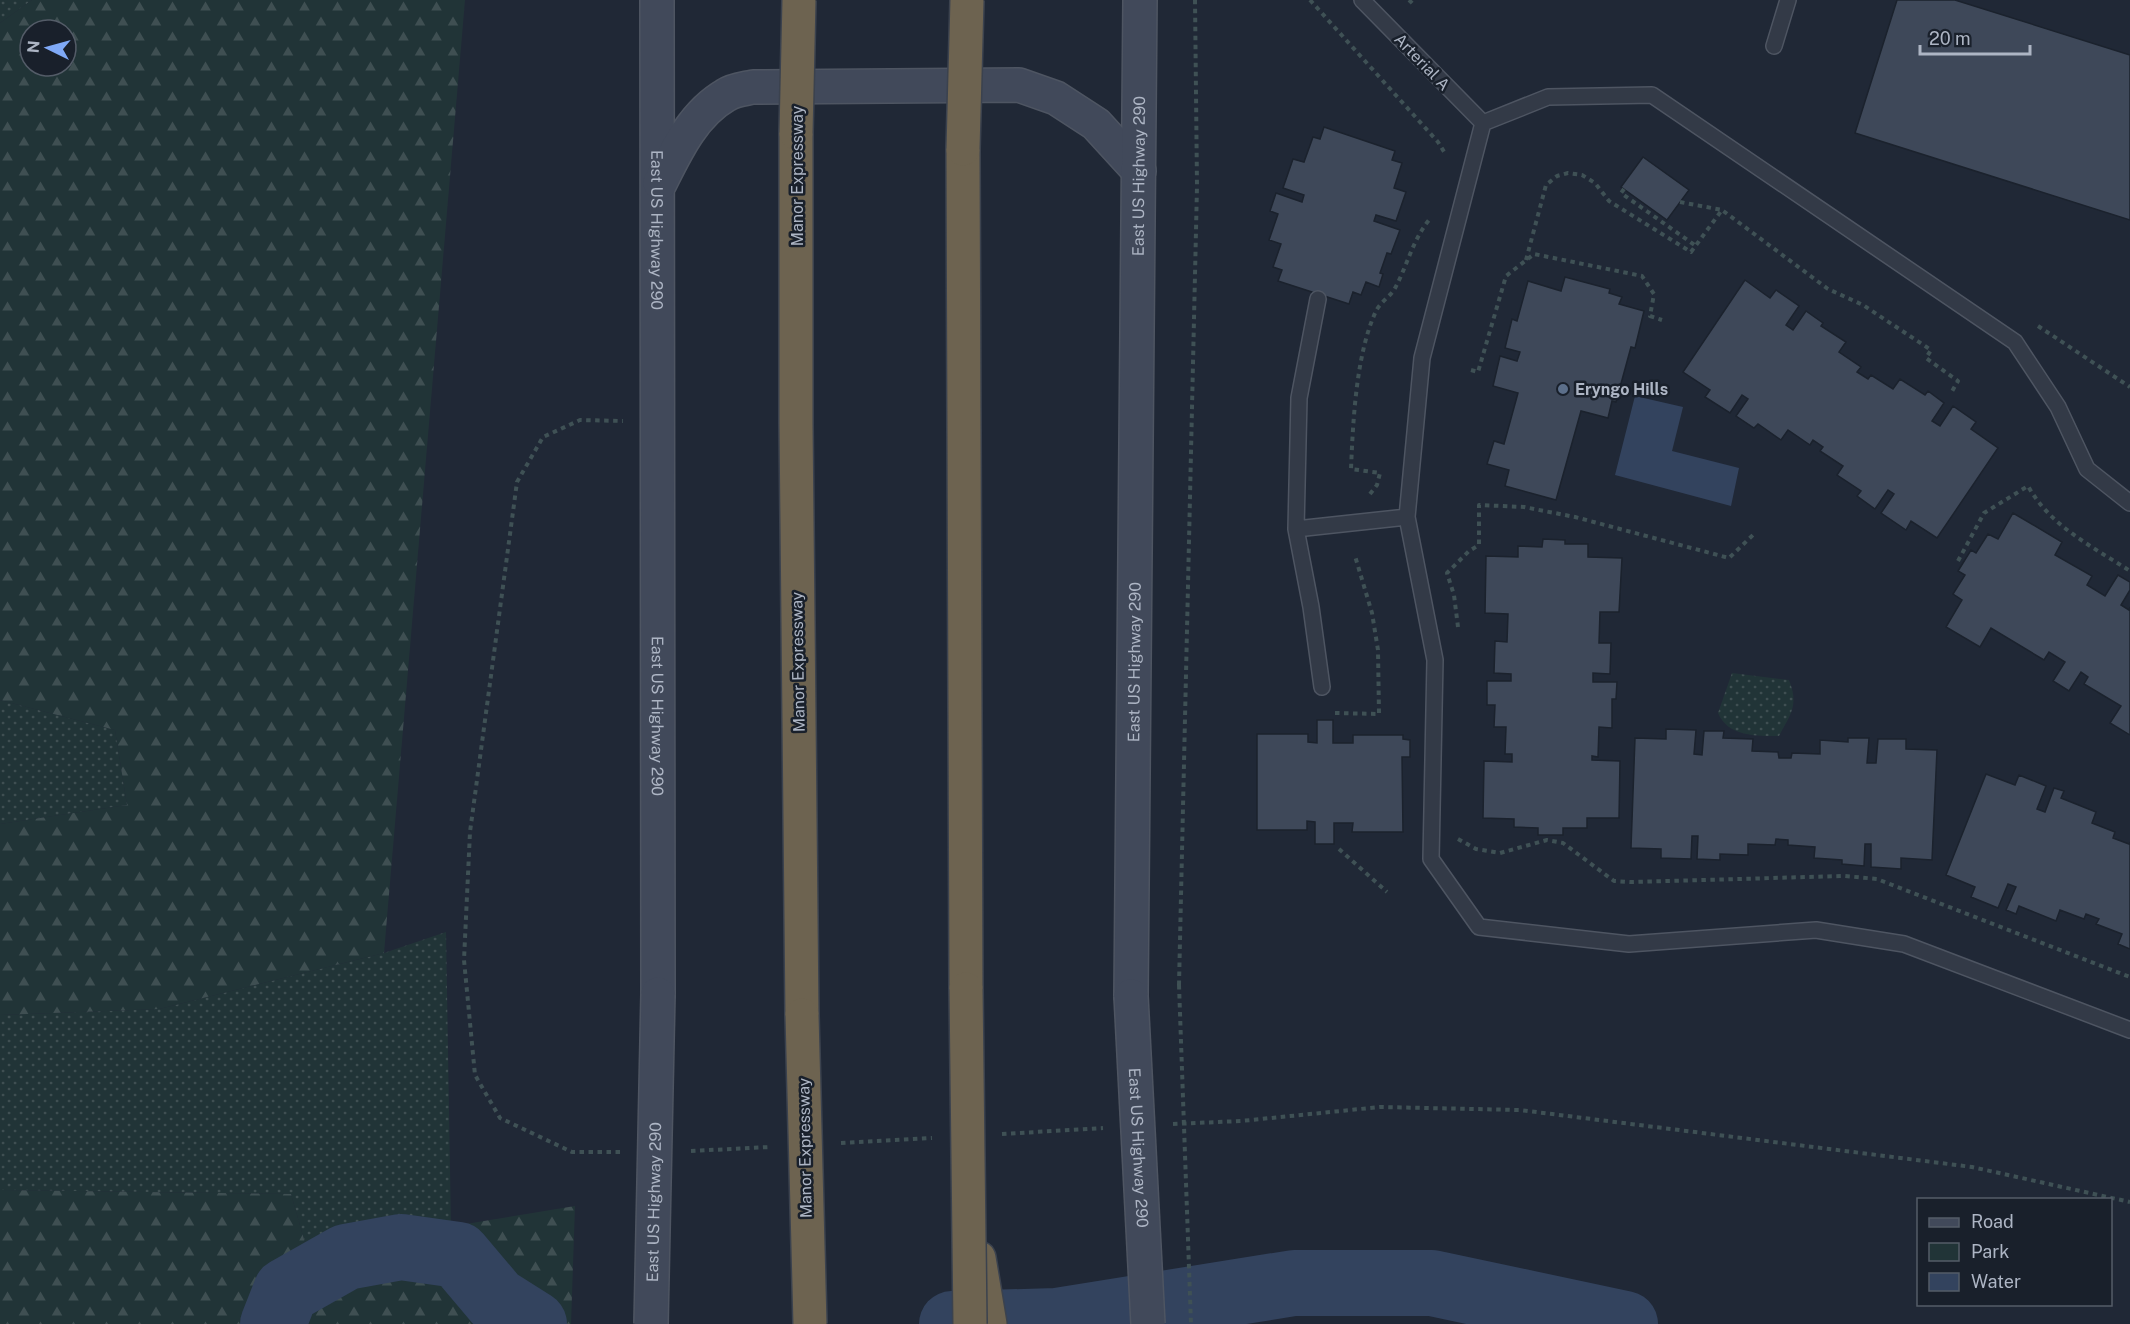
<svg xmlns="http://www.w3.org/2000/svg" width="2130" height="1324" viewBox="0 0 2130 1324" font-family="'Public Sans',sans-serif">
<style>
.green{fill:url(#green-dots)}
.forest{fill:url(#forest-firs);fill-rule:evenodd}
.water{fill:#33435e}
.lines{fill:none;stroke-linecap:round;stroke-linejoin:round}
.river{stroke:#33435e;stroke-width:66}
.building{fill:#3e4859;stroke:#1b222d;stroke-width:1.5}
.lane-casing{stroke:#4e5562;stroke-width:18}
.secondary-casing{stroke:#4e5562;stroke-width:36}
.highway-casing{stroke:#3b424e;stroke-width:36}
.path{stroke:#3f5155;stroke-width:4;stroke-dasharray:4.5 4.5;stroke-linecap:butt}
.lane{stroke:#333a47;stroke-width:15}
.secondary{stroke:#41495a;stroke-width:33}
.highway{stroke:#6d6350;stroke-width:33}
.secondary-bridge-casing{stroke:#4e5562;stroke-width:36;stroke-linecap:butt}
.highway-bridge-casing{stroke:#3b424e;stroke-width:36;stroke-linecap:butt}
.path-bridge{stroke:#3f5155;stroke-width:4;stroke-dasharray:4.5 4.5;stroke-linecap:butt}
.secondary-bridge{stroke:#41495a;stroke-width:33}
.highway-bridge{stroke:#6d6350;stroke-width:33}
.service-dot{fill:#5c6f8a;stroke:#19202b;stroke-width:2}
.labels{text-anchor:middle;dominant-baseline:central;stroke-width:5;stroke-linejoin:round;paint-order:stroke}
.street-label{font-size:16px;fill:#adb5c4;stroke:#19202b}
.poi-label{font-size:16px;font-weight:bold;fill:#adb5c4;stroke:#19202b;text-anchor:start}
</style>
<defs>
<pattern id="green-dots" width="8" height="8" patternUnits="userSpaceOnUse" patternTransform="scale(1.5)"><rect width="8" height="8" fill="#213437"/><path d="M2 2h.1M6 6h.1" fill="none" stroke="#3f4f52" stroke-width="1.8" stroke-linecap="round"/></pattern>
<pattern id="forest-firs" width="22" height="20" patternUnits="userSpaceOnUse" patternTransform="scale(1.5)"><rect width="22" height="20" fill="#213437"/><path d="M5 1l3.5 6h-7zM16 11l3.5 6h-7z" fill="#3f4f52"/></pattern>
</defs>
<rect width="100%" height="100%" fill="#202836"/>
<path class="green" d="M0,0H32L0,23Z
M1732,673L1789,680C1799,705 1791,714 1779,736C1757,736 1728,737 1718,713Z
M0,700L115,730L127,805L0,824Z
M446,932L451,1228L307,1250L291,1194L0,1190V1015L159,1009L384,953Z"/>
<path class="forest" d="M32,0H465L384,953L159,1009L0,1015V824L127,805L115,730L0,700V23ZM30,30H66V66H30Z
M0,1190L291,1194L307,1250L575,1206L571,1324H0Z"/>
<path class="water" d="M1635,396L1683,407L1672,451L1739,468L1731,506L1615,475Z"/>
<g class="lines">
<path class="river" d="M273,1324L286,1291L346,1257L401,1247L458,1255L496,1300L534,1324
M952,1324L1056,1321L1294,1283H1432L1625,1324"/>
</g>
<path class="building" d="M1897,0H1955L2130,55V220L1855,133Z
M1324,127L1395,151L1392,160L1402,163L1394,188L1406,192L1396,221L1376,215L1374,221L1400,230L1391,254L1387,253L1380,273L1383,274L1379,287L1366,282L1361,295L1353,292L1349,304L1278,281L1282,270L1273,267L1281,244L1269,240L1278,214L1270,211L1276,193L1302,202L1304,195L1283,188L1293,159L1304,162L1313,137L1320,139Z
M1643,157L1689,190L1667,220L1621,187Z
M1565,277L1610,289L1609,293L1622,297L1619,304L1644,311L1635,348L1631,347L1616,402L1612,401L1608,418L1581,411L1556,500L1505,486L1509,470L1487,464L1494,441L1504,444L1518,393L1493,386L1500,356L1517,361L1520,352L1505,348L1512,319L1517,321L1528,281L1561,291Z
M1745,280L1770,298L1776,290L1799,306L1786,325L1793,330L1806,311L1823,323L1821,326L1846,342L1839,352L1861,367L1857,372L1868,379L1871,375L1893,389L1900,379L1925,395L1928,391L1944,403L1932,421L1940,426L1953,406L1976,422L1971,429L1998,448L1937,538L1911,521L1906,530L1881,513L1894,494L1888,490L1875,509L1857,496L1861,491L1837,475L1843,466L1820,451L1823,447L1813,440L1810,445L1788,430L1781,440L1758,424L1754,428L1736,416L1748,399L1742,395L1730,413L1705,397L1710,390L1683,372Z
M2013,513L2062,542L2055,555L2092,576L2087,585L2105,596L2118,575L2130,582V590L2121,605L2129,610L2130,607V735L2110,723L2121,706L2084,684L2088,677L2081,672L2069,691L2053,681L2065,662L2049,652L2044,660L1991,628L1980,647L1946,627L1962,600L1953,594L1965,575L1958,571L1963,563L1971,550L1976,553L1988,534L1998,539Z
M1543,539L1565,540V544H1588V557L1622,558L1619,612H1600L1599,643H1611L1610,674L1593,673V682H1617L1616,699H1612V728L1599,727L1598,757L1592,756V760L1620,761L1619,818H1587V828H1563V835H1538V828L1514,827V819L1483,818L1484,761L1512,762V754H1505L1506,727H1494L1495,705H1487V681H1511V674L1494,673L1495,641L1507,642L1508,614L1485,613L1486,556L1518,557V546L1542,547Z
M1317,720H1333V743H1353V735H1403V739L1410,740V757H1402L1403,832H1352L1353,823H1334V844H1315V822L1307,821V830H1257V734H1308V742L1317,743Z
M1666,729L1696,730L1694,754L1702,755L1704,731H1724L1723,738L1753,739L1752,751L1778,752L1779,758H1791L1792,753L1820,754V740L1848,742V738H1869L1867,763H1876L1878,739H1906V749L1937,750L1932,860L1901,858V869L1871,867V844H1865L1864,866L1842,864V860L1814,858L1815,847L1788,845V840L1776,839L1775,845L1748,844V855L1720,854V860L1697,859L1698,836H1692L1691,859L1661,858V849L1631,848L1635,738L1666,739Z
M1986,774L2015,785L2019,775L2046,786L2037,809L2045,812L2054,788L2064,791L2061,798L2096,812L2092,823L2115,832L2113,838L2129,844L2130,842V949L2118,944L2122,934L2096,924L2099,919L2086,914L2084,919L2060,910L2056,921L2019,906L2016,914L2006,910L2016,887L2008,884L1998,908L1971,897L1975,887L1946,875Z"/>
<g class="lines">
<defs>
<path id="lane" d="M1362,0L1483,123
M1774,46L1788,0
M1483,123L1422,358L1407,517L1435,660L1431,859L1479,927L1629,944L1816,930L1904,944L2130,1030
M1483,123L1548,97L1652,95L2015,342L2058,407L2087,469L2130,503
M1318,299L1299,398L1296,529L1311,607L1322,687
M1296,529L1407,517"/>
<g id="secondary">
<path id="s1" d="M657,0L658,994"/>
<path d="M660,183C676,151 693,114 726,95C733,90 744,89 753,87L1019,85L1056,98L1096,124L1139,171"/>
<path id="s2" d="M1131,996L1140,0"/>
</g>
<path id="highway" d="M796,133V424L802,1015
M963,149L966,989
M979,1258L990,1324"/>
</defs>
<use href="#lane" class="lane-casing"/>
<use href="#secondary" class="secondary-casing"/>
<use href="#highway" class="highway-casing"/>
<path class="path" d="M1310,0L1438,142L1446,155
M1409,0L1414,5
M1624,189L1621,193L1696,246
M1680,202L1722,210
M1526,260L1546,185L1557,176L1568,173L1582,175L1595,183L1609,201L1691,252L1722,210L1828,289L1863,305L1931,350L1926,358L1958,381L1951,393
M2038,326L2130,387
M1471,370L1478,372L1506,276L1534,254L1642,276L1654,294L1650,316L1662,320
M1370,494L1377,485L1380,473L1351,469C1353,421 1356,354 1376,311C1380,303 1389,297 1394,290C1407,267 1412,241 1429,220
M1958,561L1984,513L2028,486C2050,526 2093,547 2130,571
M1458,627L1454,595L1447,573L1469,551L1479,545V505L1524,507L1575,517L1729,558L1754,534
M1335,713L1379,714L1378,650L1372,613L1355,556
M1458,839L1476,849L1500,853L1547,840L1563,843L1614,881L1630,882L1845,876L1877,879L2130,977
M1339,849L1387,892
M1179,985L1197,186L1195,0
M1173,1124L1241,1121L1380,1107L1520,1110L1972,1167L2130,1202
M1002,1134L1103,1128
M841,1143L932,1138
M691,1151L770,1147
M620,1152H572L500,1118L475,1075L464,960L470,832L517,482L543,437L580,420L623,421"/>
<use href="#lane" class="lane"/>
<use href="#secondary" class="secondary"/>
<use href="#highway" class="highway"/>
<defs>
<g id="secondary-bridge">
<path id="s3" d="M1131,996L1148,1324"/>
<path id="s4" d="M651,1324L658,994"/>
</g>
<path id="highway-bridge" d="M796,133L799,0
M963,149L967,0
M966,989L970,1324
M802,1015L810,1324"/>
</defs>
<use href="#secondary-bridge" class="secondary-bridge-casing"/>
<use href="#highway-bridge" class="highway-bridge-casing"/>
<path class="path-bridge" d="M1179,985L1191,1324"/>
<use href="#secondary-bridge" class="secondary-bridge"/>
<use href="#highway-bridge" class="highway-bridge"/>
</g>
<circle class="service-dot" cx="1563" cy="389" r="6"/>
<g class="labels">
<g class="street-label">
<text transform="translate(1422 62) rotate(46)">Arterial A</text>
<text transform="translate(797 176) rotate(-90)">Manor Expressway</text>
<text stroke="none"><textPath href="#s2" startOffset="820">East US Highway 290</textPath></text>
<text stroke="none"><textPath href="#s1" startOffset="230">East US Highway 290</textPath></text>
<text transform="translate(798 662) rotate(-91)">Manor Expressway</text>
<text stroke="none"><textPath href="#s2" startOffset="334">East US Highway 290</textPath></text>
<text stroke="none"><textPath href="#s1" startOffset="716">East US Highway 290</textPath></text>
<text transform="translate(805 1148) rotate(-91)">Manor Expressway</text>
<text stroke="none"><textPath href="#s3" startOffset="152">East US Highway 290</textPath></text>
<text stroke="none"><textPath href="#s4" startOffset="122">East US Highway 290</textPath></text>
</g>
<g class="poi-label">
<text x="1575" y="389">Eryngo Hills</text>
</g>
</g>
<rect x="1917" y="1198" width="195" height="108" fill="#19202b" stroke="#545c68" stroke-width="1.5"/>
<rect x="1929" y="1218" width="30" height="9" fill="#41495a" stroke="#545c68" stroke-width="1.5"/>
<text x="1971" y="1228" font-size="18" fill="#adb5c4">Road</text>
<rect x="1929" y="1243" width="30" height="18" fill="#213437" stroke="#545c68" stroke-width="1.5"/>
<text x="1971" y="1258" font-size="18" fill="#adb5c4">Park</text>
<rect x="1929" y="1273" width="30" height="18" fill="#33435e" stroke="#545c68" stroke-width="1.5"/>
<text x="1971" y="1288" font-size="18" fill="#adb5c4">Water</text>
<g transform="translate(48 48) rotate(275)"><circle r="28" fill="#19202b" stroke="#545c68" stroke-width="1.5"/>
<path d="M0-4.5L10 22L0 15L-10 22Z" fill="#7fa9f7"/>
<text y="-9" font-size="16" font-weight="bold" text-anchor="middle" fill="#adb5c4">N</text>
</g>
<path d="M1920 45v9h110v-9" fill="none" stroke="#adb5c4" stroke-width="3"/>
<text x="1929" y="45" font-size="18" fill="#adb5c4" stroke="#19202b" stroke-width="4.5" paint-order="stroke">20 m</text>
</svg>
